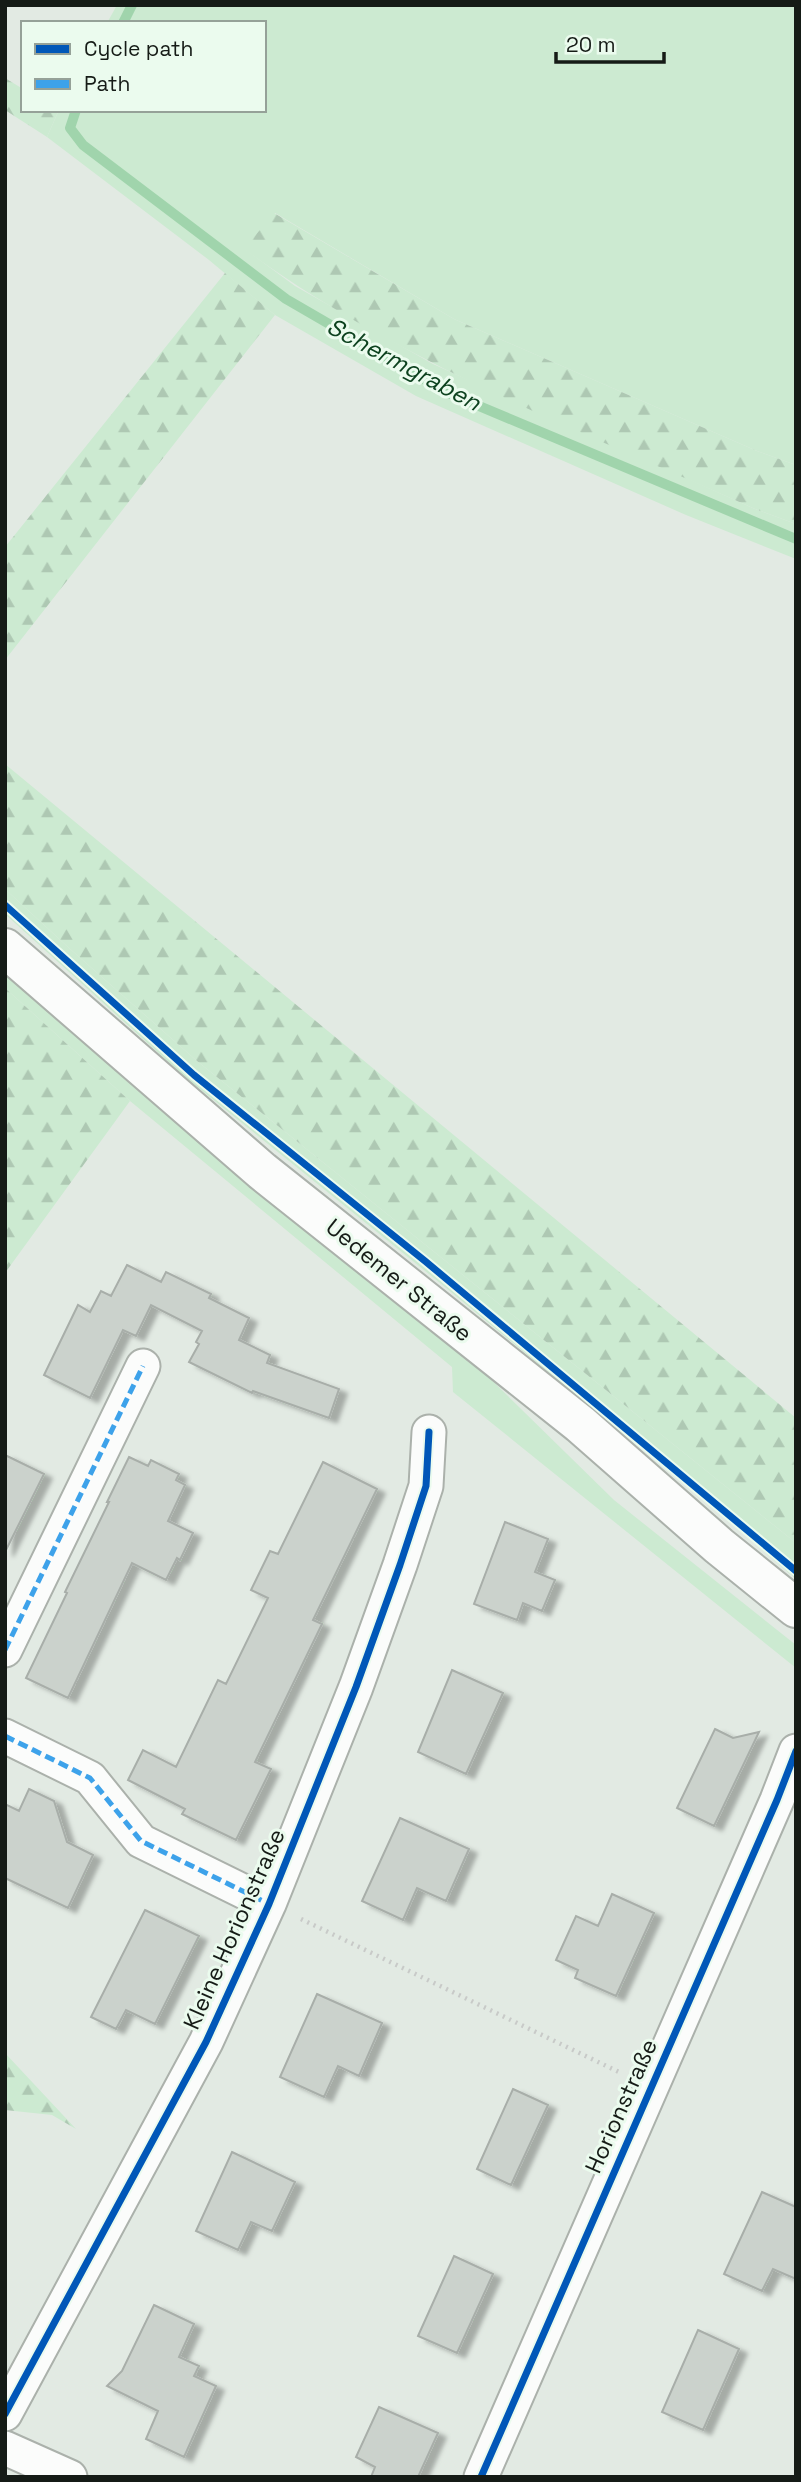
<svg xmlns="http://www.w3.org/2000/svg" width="801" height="2482" viewBox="0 0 801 2482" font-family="'Space Grotesk',sans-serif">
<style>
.green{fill:#ccead1}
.forest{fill:url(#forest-firs)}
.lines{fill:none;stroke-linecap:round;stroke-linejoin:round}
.stream{stroke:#a0d4ac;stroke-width:10}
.building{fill:#cbd2cc;stroke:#a8aea9;stroke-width:2;filter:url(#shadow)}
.street-casing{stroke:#abb1ab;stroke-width:37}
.secondary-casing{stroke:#abb1ab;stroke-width:42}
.path{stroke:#c8cac8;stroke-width:4.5;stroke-dasharray:2 5;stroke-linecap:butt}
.street{stroke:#fbfcfb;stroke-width:33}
.secondary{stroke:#fbfcfb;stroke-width:38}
.quiet{stroke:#3da2ea;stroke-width:5;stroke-dasharray:10 5;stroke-linecap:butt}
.cycleway-casing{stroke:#ebfbee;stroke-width:11}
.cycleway{stroke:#0057b8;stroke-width:7}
.labels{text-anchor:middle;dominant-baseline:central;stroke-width:6;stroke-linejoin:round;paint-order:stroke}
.street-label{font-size:23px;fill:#151b16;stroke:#ebfbee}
.water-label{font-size:24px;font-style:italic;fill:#0d421f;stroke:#ebfbee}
</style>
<defs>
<pattern id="forest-firs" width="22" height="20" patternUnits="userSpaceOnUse" patternTransform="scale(1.75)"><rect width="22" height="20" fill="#ccead1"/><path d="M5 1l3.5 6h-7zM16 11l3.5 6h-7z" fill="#aec8b3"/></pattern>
<filter id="shadow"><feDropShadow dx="8" dy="4.5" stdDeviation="2" flood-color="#0004"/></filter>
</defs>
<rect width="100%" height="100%" fill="#e2eae3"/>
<path class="green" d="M117,5H796V465L757,451L454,319L275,213L245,249L295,286L433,364L755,509L796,524V559L686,515L416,396L275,315L209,260L47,137L59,110H264V23H107Z
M5,889L69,948L197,1061L796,1543V1579L704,1500L445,1287L185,1077L5,914Z
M5,968L467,1356L614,1500L796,1645V1668L453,1392L452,1367L130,1101L5,988Z"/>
<path class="forest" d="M5,78L23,89V110H55L58,112L47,137L5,110Z
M274,213L454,319L757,451L796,465V524L755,509C581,431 399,362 244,249Z
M225,273L275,315L5,660V547Z
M5,764L796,1418V1543L197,1061L69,948L5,889Z
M5,988L130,1101L5,1273Z
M5,2053L76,2129L52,2115L5,2110Z"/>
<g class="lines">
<path class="stream" d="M123,23L132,5
M76,110L70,128L83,145L286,299L448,393L796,539"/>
</g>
<path class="building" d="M127,1265L161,1282L166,1272L211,1294L209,1298L249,1318L239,1340L270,1355L267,1363L339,1389L329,1418L253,1391L252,1393L189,1362L199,1344L196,1342L202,1331L151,1305L136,1336L123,1330L90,1398L44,1375L78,1305L90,1312L101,1291L111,1296Z
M5,1455L44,1474L5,1552Z
M129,1457L148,1466L151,1460L179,1474L176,1480L185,1485L168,1521L193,1533L180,1560L177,1558L166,1580L132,1563L68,1698L26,1678L67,1593L65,1592L109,1502H107Z
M323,1462L377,1489L313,1620L322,1624L255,1762L271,1769L236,1840L182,1814L185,1809L128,1780L143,1750L176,1767L218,1680L226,1684L268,1598L251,1590L270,1551L278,1554Z
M505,1522L548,1539L535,1572L555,1580L542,1611L523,1603L517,1620L474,1604Z
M452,1670L503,1693L466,1774L418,1752Z
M715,1729L733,1738L759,1732L714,1826L677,1808Z
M29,1789L54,1801L67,1842L93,1855L68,1908L5,1878V1804L19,1811Z
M400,1818L469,1849L446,1901L417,1888L403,1920L362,1901Z
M612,1894L654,1913L616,1996L575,1978L578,1970L556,1960L576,1916L598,1926Z
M145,1910L199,1936L155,2024L126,2010L116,2029L91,2017Z
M317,1994L382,2023L359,2076L338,2066L324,2097L280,2077Z
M513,2089L548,2105L511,2185L477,2169Z
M232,2152L295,2182L272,2231L251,2222L238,2250L196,2231Z
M762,2192L796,2207V2279L773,2269L762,2291L724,2274Z
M454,2256L493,2274L457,2353L418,2336Z
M154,2305L194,2324L179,2357L199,2366L194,2376L216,2386L184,2457L146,2439L158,2411L107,2386L122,2371Z
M698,2330L739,2349L703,2430L662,2412Z
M379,2407L438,2433L418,2477H371L375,2467L356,2457Z"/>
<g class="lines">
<defs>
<path id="street" d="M5,1650L143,1366
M5,1736L90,1778L141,1841L269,1904
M5,2414L206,2042L269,1904L356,1687L400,1565L426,1486L429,1432
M5,2448L70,2477
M481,2477L777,1800L796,1751"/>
<path id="secondary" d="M5,948L262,1171L580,1424L719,1546L796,1608"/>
</defs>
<use href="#street" class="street-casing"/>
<use href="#secondary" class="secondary-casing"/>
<path class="path" d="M301,1919L621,2073"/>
<use href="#street" class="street"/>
<use href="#secondary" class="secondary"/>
<path class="quiet" d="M5,1650L143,1366
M5,1736L90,1778L141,1841L269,1904"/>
<defs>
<path id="cycleway" d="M5,905L194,1075L425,1261L796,1571
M5,2414L206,2042L269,1904L356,1687L400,1565L426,1486L429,1432
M481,2477L777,1800L796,1751"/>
</defs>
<use href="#cycleway" class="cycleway-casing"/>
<use href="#cycleway" class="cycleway"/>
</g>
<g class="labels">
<g class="street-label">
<text transform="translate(399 1280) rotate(39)">Uedemer Straße</text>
<text transform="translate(234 1929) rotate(-66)">Kleine Horionstraße</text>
<text transform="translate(621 2106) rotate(-66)">Horionstraße</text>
</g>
<g class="water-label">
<text transform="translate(404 364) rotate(28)">Schermgraben</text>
</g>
</g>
<rect width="801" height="2482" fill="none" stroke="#151b16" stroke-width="14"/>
<rect x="21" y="21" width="245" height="91" fill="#ebfbee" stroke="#95a198" stroke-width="2"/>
<rect x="35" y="44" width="35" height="10" fill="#0057b8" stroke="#95a198" stroke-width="2"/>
<text x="84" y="56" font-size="21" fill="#151b16">Cycle path</text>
<rect x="35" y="79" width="35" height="10" fill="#3da2ea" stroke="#95a198" stroke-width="2"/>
<text x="84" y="91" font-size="21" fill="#151b16">Path</text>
<path d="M556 52v10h108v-10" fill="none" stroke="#151b16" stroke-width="3.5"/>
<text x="566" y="52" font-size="21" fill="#151b16" stroke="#ebfbee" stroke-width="5" paint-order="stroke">20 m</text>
</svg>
